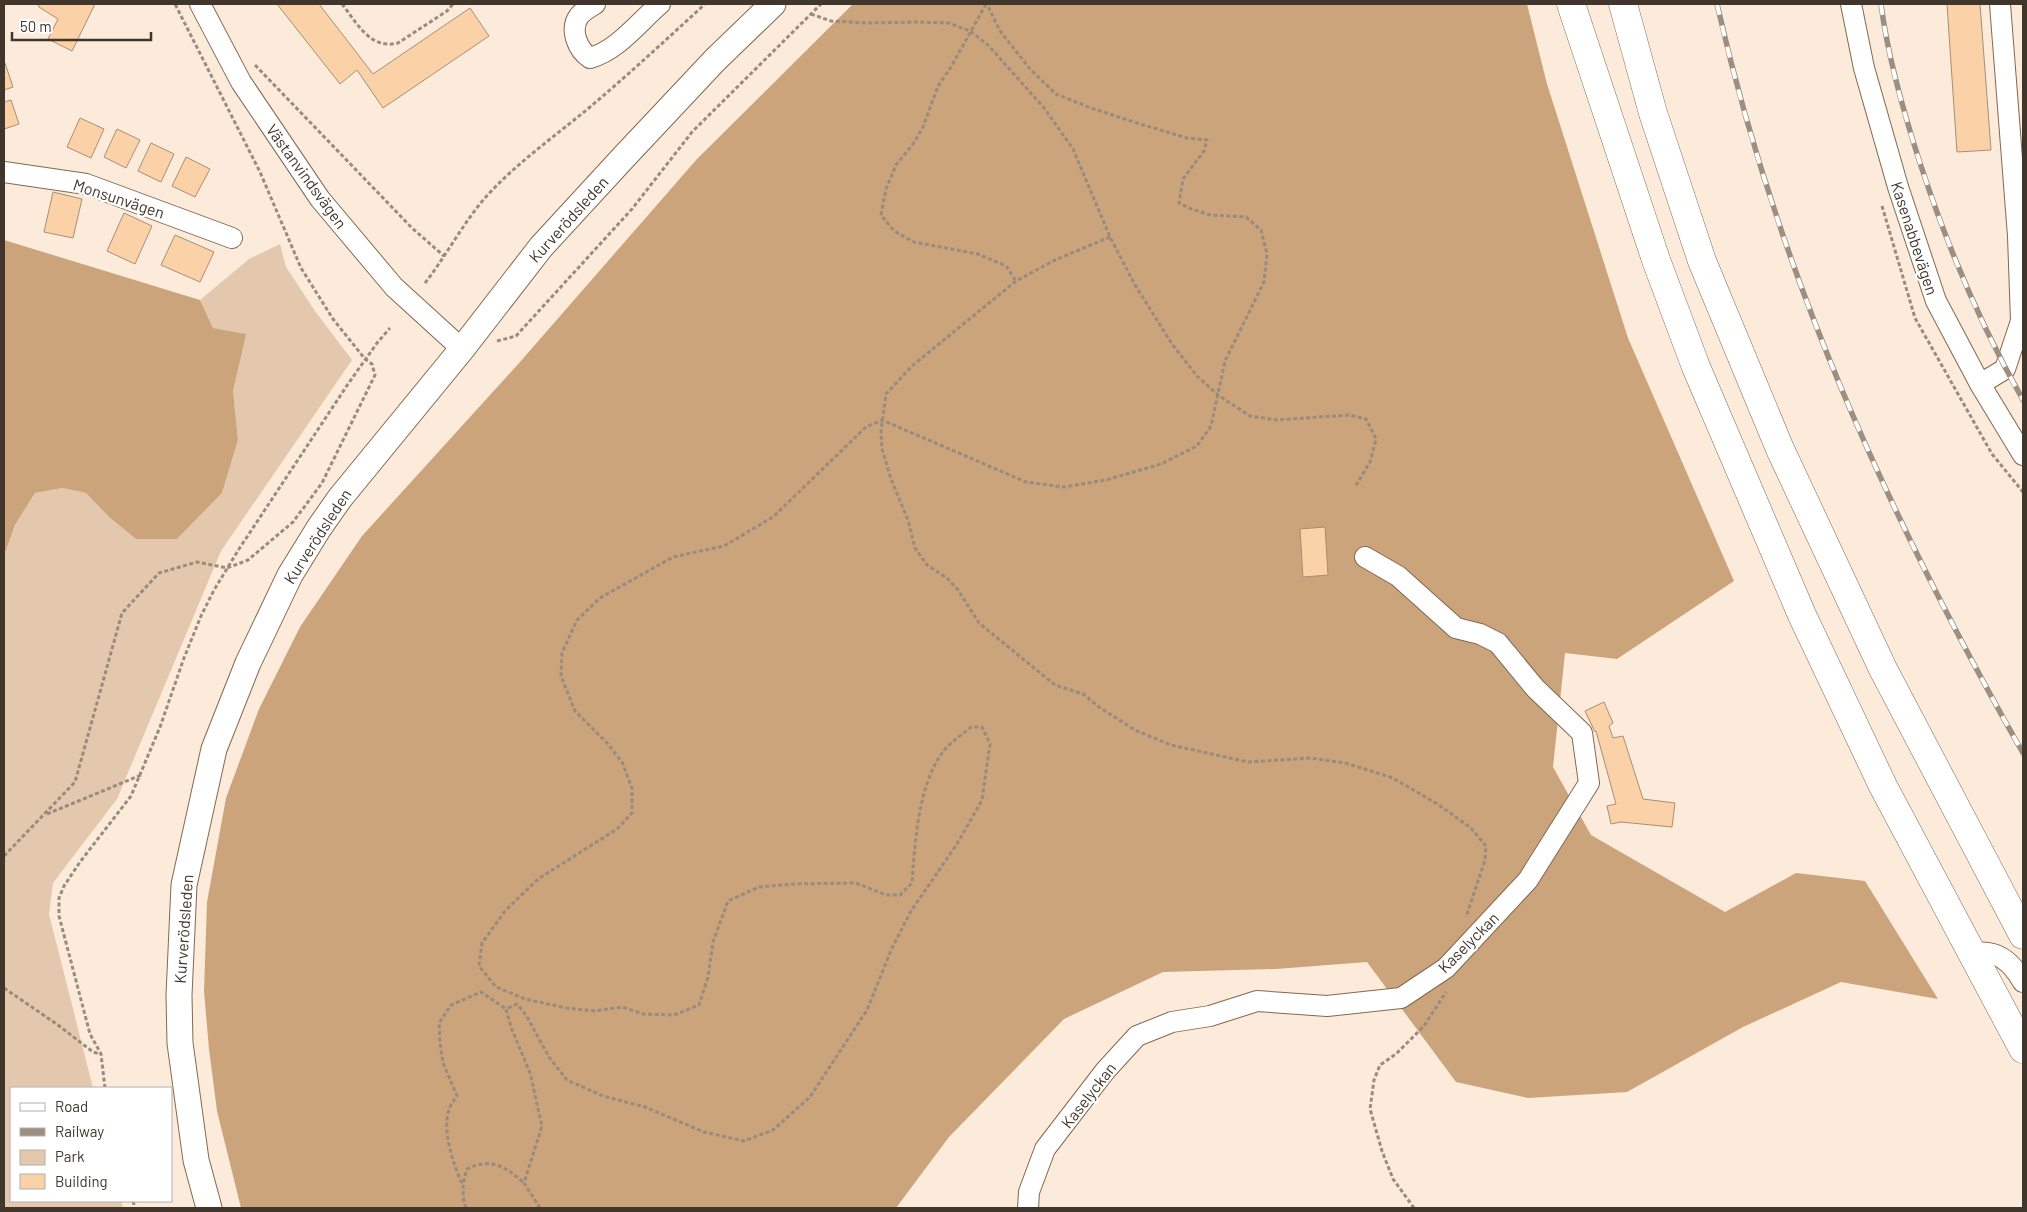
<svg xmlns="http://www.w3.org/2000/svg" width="2027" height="1212" viewBox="0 0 2027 1212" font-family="Barlow,sans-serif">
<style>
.green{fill:#e3c8ae}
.forest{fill:#cba47b}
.building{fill:#fbd2a8;stroke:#a88e74}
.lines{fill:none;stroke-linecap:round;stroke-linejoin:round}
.minor-casing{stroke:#82694f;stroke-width:22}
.major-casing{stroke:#82694f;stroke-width:27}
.highway-casing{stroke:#82694f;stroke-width:29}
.path{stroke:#998b7d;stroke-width:3;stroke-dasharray:4 2.5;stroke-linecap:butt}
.minor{stroke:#fff;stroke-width:20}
.major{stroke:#fff;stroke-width:25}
.highway{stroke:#fff;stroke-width:28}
.rail-casing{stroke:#9c8e80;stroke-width:5.5}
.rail{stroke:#fff;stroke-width:4;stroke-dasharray:11;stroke-linecap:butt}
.labels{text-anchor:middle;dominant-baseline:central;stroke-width:4.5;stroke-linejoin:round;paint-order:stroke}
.street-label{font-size:16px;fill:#41362b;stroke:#fff}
</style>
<rect width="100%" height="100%" fill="#fcebda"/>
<path class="green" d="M280,244L286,267L315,311L352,360L221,551L117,799L53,883L49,914L93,1088H11V1201H121L123,1208H4V556L15,525L35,493L62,488L86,493L109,517L136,539H177L222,493L238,440L233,391L245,334L213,328L200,300L249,259Z"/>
<path class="forest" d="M853,4H1527L1547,84L1628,338L1734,581L1617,659L1565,653L1553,767L1591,835L1725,912L1796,873L1865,881L1938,999L1841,982L1743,1027L1627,1092L1528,1098L1456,1082L1367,962L1276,969L1163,972L1064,1019L949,1137L896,1208H241L217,1111L209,1049L204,991L207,902L226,798L259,709L300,627L362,536L520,362L697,159Z
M4,240L200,300L213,328L246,334L233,391L238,440L222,493L177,539H136L109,517L86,493L62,488L35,493L15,525L4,556Z"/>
<path class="building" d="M38,4H95L72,51L48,39L58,19L39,7Z
M277,4H319L373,74L470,8L489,36L383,108L357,70L340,84Z
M1947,4H1980L1991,150L1957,152Z
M5,63L13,87L4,90V64Z
M11,100L19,124L4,129V102Z
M80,118L104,129L91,158L67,147Z
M117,129L140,140L126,168L104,157Z
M151,143L174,154L161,182L138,171Z
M186,157L210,169L195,197L172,186Z
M53,192L82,199L73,238L44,232Z
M124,213L152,226L135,264L107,251Z
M175,235L214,252L200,282L161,265Z
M1325,527L1328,575L1303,577L1300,529Z
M1604,702L1613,723L1609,726L1613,738L1623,736L1643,799L1675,803L1672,827L1621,822L1611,824L1607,806L1616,804L1596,731L1595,732L1585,711Z"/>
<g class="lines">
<defs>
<path id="minor" d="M200,4L241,82L320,199L394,287L462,349
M595,4C590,7 583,11 579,16C569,30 578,50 590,58C617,51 639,22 660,4
M1851,4L1864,68L1898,187L1936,301L1980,384L2023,455
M4,172L86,184L232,238
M1980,384L2005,369L2021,321L2018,236L2000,4
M1971,954C1996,948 2011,961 2023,982
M1028,1208L1029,1192L1045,1149L1105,1071L1137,1036L1172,1022L1210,1016L1257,1001L1327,1006L1401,998L1446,968L1528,880L1589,783L1582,733L1535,688L1498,643L1480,634L1456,628L1398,576L1365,557"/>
<path id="major" d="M209,1208L196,1160L180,1043L179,995L184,885L214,749L248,663L290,575L319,528L340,498L462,349L541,247L622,159L715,60L773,4"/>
<path id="highway" d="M1571,4L1656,260L1696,367L1802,615L1883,786L2023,1049
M1623,4L1653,113L1702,261L1780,449L1883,669L2023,935"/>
</defs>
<use href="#minor" class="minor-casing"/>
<use href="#major" class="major-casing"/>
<use href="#highway" class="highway-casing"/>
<path class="path" d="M342,4C357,23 370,50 398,43L447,11L453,4
M986,4L951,67L938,86L923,127L913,144L896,165L886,189L881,215L894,231L914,242L978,254L1006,266L1016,281
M811,14L831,21L867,23L919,22L949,23L970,31L988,45L1045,109L1073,149L1110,237L1135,285L1172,344L1197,376L1218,395L1250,416L1277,420L1349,415L1366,419L1376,439L1370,462L1355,487
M255,65L412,228L444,256
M1882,206L1915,318L1992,454L2023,492
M1110,237L1055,260L1016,281L912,366L886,394L881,431L882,449L891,479L908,520L915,548L927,565L947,578L958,590L979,623L1055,685L1083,694L1099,707L1135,730L1171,745L1248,762L1311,758L1345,763L1393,778L1439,805L1471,828L1486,846L1485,860L1466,917
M425,283C446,256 462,225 484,199C515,164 554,137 590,107C629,74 667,39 705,4
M497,341L516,336L632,209L692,132L821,4
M47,814L141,775
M4,856L75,782L122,613L159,573L197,562L227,568L248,560L293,522L322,483L375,375L372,364L365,359L333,319L301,268L260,172L175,4
M4,988L58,1025L93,1052L100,1054
M105,1088L101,1054L90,1034L59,916V898L64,886L80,862L131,796L160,727L184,658L201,616L214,590L239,549L348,384L377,343L390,328
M462,1183C453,1164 442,1131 449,1110C450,1105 454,1100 457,1096L443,1063L440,1043L439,1023L451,1005L481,992L506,1009
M133,1201L135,1208
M466,1208C461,1194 463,1182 467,1169C491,1157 506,1167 524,1183
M540,1208L524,1183L542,1126L530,1073L511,1027L506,1009L517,1004L526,1015L549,1057L567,1080L603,1096L645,1107L704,1132L744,1141L773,1130L810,1097L867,1010L892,948L911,911L957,844L982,800L990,744L982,727H971C962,735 949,743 942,753C918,787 915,842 912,883L900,895H886L856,883L793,884L759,887L728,901L713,942L708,977L699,1005L674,1015L643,1014L622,1007L595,1011L566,1008L525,999L496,987L479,966L482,943L505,911L538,879L617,829L632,813V788L622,762L607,743L575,711L561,676L562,653L577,620L600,598L673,557L724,546L773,517L866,427L882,420L1026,482L1064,487L1106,480L1161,464L1197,446L1211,426L1225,361L1264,282L1267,254L1261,230L1246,217L1210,215L1189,208L1179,203L1183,179L1204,151L1207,140L1187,138L1137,123L1091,108L1056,94L1031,70L1000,31L987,4
M1414,1208L1393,1179L1382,1151L1370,1109L1374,1080L1380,1065L1396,1054L1424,1026L1446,992"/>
<use href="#minor" class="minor"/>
<use href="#major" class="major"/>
<use href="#highway" class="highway"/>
<defs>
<path id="rail" d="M1717,4C1778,273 1887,514 2023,753
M1881,4C1888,59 1904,114 1921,166C1948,248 1981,326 2023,400"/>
</defs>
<use href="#rail" class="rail-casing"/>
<use href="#rail" class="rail"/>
</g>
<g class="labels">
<g class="street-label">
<text transform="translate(307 176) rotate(54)">Västanvindsvägen</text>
<text transform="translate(119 198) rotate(18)">Monsunvägen</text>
<text transform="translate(568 219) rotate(-48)">Kurverödsleden</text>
<text transform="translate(1915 238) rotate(72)">Kasenabbevägen</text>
<text transform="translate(317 536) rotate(-57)">Kurverödsleden</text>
<text transform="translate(183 929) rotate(-86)">Kurverödsleden</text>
<text transform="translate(1468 942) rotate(-45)">Kaselyckan</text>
<text transform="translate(1088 1095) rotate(-52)">Kaselyckan</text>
</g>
</g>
<rect width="2027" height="1212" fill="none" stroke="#41362b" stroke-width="10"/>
<rect x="10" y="1087" width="162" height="115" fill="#ffffff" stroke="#b3afaa"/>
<rect x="20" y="1103" width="25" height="8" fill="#ffffff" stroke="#b3afaa"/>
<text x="55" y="1112" font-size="15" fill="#41362b">Road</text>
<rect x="20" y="1128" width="25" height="8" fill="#9c8e80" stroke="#b3afaa"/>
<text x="55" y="1137" font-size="15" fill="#41362b">Railway</text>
<rect x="20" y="1150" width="25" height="15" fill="#e3c8ae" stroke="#b3afaa"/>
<text x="55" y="1162" font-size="15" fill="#41362b">Park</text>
<rect x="20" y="1174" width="25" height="15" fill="#fbd2a8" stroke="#b3afaa"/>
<text x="55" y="1187" font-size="15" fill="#41362b">Building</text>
<path d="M12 32v8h139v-8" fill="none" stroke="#41362b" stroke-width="2.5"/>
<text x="20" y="32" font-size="15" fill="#41362b" stroke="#ffffff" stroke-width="4" paint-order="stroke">50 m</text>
</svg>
